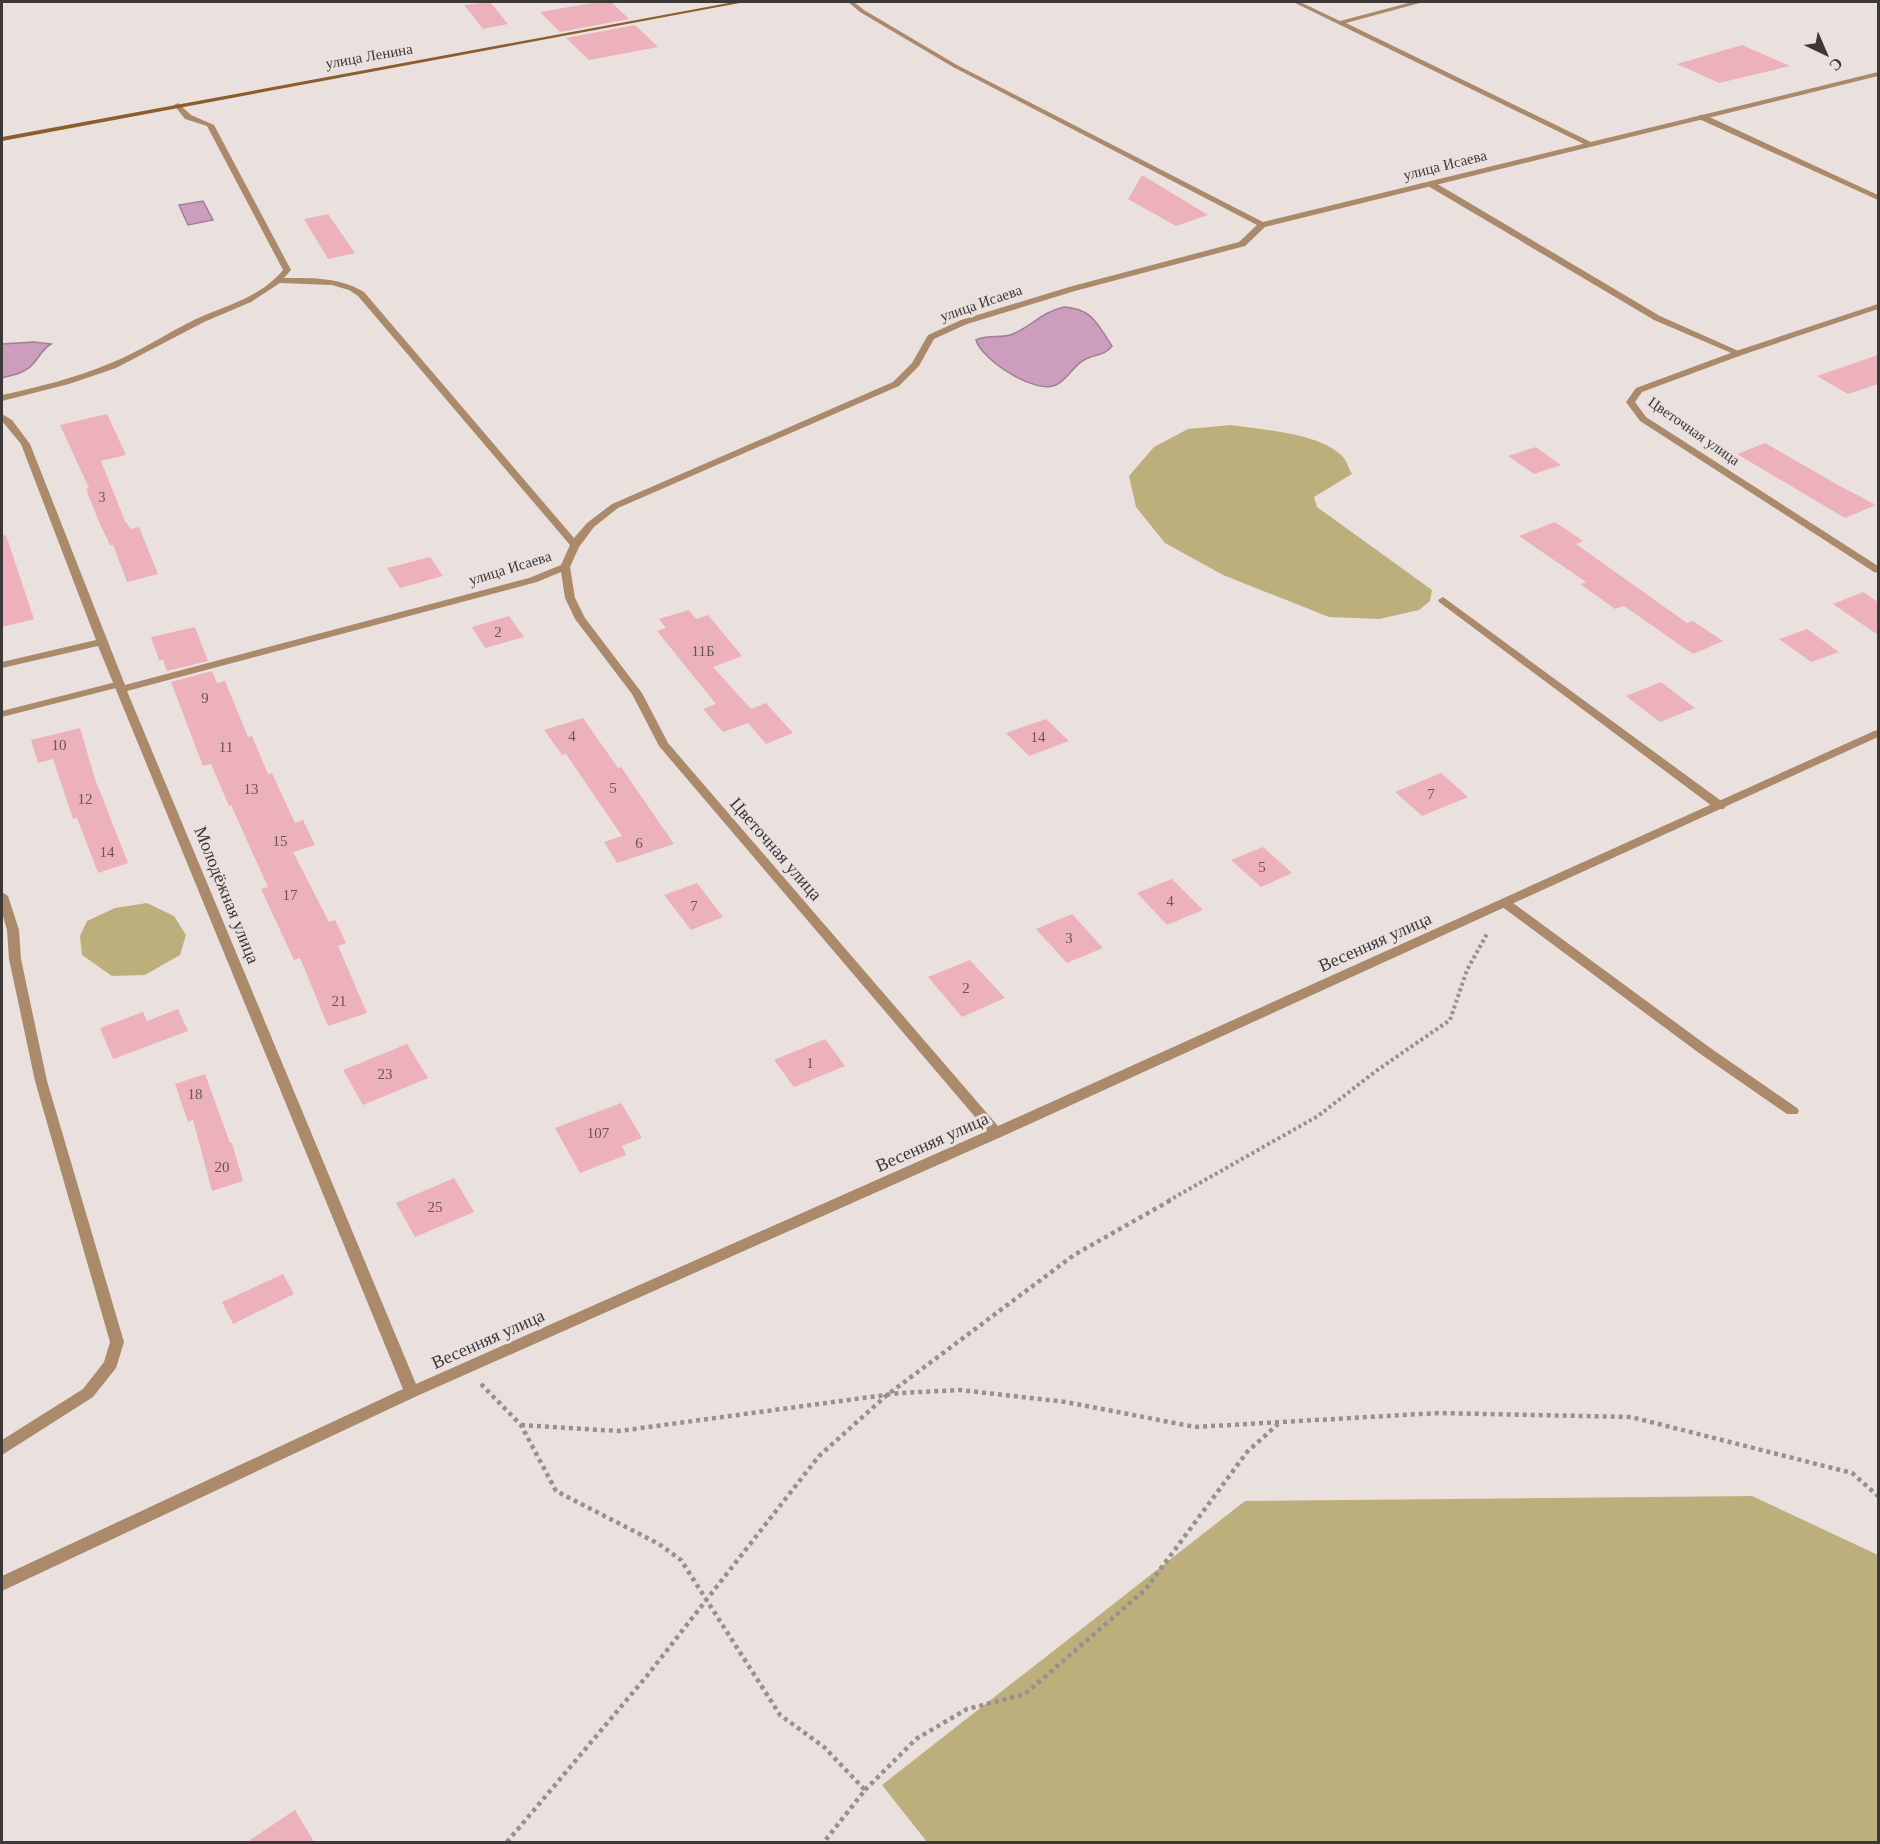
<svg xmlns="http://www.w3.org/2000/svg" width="1880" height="1844" viewBox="0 0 1880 1844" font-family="Georgia,serif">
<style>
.forest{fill:#bdaf7c}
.water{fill:#cc9dbd;stroke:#a17f95;stroke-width:1.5}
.building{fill:#ecb1bb}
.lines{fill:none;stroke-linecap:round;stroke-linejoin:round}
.path-far1{stroke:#97908e;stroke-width:4;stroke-dasharray:3 3;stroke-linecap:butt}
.path{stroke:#97908e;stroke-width:4.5;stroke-dasharray:4 4;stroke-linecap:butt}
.service{fill:#aa8a6b;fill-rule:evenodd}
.minor{fill:#aa8a6b;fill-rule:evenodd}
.secondary{fill:#8c5e2d;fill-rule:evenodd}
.labels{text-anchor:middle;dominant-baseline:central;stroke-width:6;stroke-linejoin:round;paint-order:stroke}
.far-number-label{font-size:14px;fill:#685658}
.far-street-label{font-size:15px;fill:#3c3837;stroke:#eae1df}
.number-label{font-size:15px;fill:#685658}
.street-label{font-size:18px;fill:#3c3837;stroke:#eae1df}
</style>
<rect width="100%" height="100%" fill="#eae1df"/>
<path class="forest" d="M1231,425C1262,430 1321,433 1343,457C1347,462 1349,469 1352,474L1314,497L1317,507L1432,590L1430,601L1419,610L1379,619L1329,617L1223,575L1165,543L1136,507L1129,476L1154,447L1188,429Z
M147,903L174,916L186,935L180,955L145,975L112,976L82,955L80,936L87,921L115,908Z
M1752,1496L1878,1555V1842H927L882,1785L1245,1501Z"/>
<path class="water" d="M203,201L213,220L188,225L179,205Z
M1064,307C1093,309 1097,324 1112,346C1105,356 1094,354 1084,360C1073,366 1068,379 1056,385C1035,395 981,359 976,340C988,334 1002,339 1013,334C1034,325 1040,313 1064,307Z
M34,342L51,344C41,350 40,357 32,365C25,373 12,375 2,378V344Z"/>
<path class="building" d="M490,2L508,24L483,29L464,5Z
M598,2H611L629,19L560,32L540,12Z
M635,25L658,47L589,60L566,38Z
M1742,45L1790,66L1719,83L1677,64Z
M1142,175L1208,215L1176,226L1128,199Z
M328,214L355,253L328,259L304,219Z
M1878,355V384L1848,394L1817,376Z
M107,414L126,455L101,461L125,521L131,529L139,527L158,574L127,582L113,545H110L99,522L86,489L89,488L60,425Z
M1765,443L1840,486L1876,505L1845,518L1737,454Z
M1536,447L1561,465L1534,474L1508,456Z
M1555,522L1583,541L1576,544L1687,623L1693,621L1723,641L1693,654L1624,606L1615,609L1580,584L1586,582L1519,536Z
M6,535L34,619L2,627V536Z
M430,557L443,576L400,588L387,568Z
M1863,592L1878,602V635L1833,604Z
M689,610L696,619L708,615L742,656L713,667L751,709L766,703L793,733L766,744L748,723L723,732L703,709L716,704L657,631L666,628L659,619Z
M509,616L524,637L485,648L472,627Z
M195,627L208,661L167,671L163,660H159L151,637Z
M1807,629L1839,652L1811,662L1779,639Z
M212,671L217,683L225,681L248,737L252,736L268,774L272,773L295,823L303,820L315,845L293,852L329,922L335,920L346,943L338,946L367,1013L328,1026L300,958L294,960L261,889L268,887L231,805L229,806L211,764L203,766L171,682Z
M1661,682L1695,708L1660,722L1626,696Z
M583,718L618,768L621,767L674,844L617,863L604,842L622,836L566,754L562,755L544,730Z
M1046,719L1069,741L1029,756L1006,733Z
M80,728L95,779L128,863L98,873L77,818L73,819L53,759L38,763L31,740Z
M1441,773L1468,797L1422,816L1395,792Z
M1263,847L1292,873L1261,887L1231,860Z
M1172,879L1203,910L1167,925L1137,893Z
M697,883L723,917L691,930L664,895Z
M1072,914L1103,948L1067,963L1036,929Z
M970,960L1005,998L962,1017L928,977Z
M178,1009L188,1031L113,1059L100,1028L143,1012L147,1021Z
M825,1039L845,1066L794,1087L774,1060Z
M407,1044L428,1078L363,1105L343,1070Z
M205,1074L230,1143H232L243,1181L212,1191L193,1120L188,1122L175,1084Z
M621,1103L642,1138L622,1146L626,1155L580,1173L555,1128Z
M454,1178L474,1212L415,1237L396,1203Z
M283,1274L294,1294L233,1324L222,1302Z
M295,1810L314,1842H247Z"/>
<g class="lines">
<path class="path-far1" d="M1168,1201L1318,1116L1376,1071L1450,1020L1467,970L1488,932"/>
<path class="path" d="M481,1384L521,1425L556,1491L659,1544L681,1560L780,1715L824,1747L865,1790L824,1842
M521,1425L619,1431L900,1393L960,1390L1066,1402L1195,1427L1438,1413L1631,1417L1852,1473L1878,1496
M865,1790L916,1739L967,1709L1025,1694L1145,1590L1247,1452L1278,1424
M507,1842L646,1677L819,1456L887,1395L1074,1255L1171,1200"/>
<path class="service" d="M1293,2H1300L1340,21L1412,2H1421L1420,3L1346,23L1595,144L1588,146Z
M1699,115H1705L1878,195V200L1699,119Z
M1428,182H1434L1660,316L1743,353L1736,355L1654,320L1428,186Z
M1443,597L1724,803L1726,806L1724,809H1716L1439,602L1438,600Z
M120,681L125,684L124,686L2,717V711Z
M2,892L8,896L19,930L21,959L47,1081L124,1342L116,1368L93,1397L2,1455V1440L83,1389L104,1362L110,1342L35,1081L9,959L7,930L2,913Z
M1505,899L1509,900L1709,1047L1797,1108L1799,1111L1797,1114H1787L1699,1053L1501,906L1499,903L1501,900Z"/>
<path class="minor" d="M848,2H854L864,10L957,65L1263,222L1878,72V76L1265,227L1245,246L1075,291L967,324L934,339L919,366L899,386L618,508L594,527L579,547L570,567L575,598L585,618L642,693L668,743L998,1126L1874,731L1878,730V737L1001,1137L417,1396L2,1591V1576L403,1389L98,646L2,668V662L96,640L21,444L2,421V414L12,420L30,444L125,685L529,578L561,565L570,545L358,296L349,290L332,285L280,283L251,302L204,322L116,368L69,384L2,401V395C38,387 76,378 111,363C141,351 167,333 196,319C227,305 261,297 283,270L207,126L185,119L174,105L178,103L191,115L214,125L291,270L284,278C312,278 339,277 364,292L574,538L587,523L612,504L893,382L912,363L928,335L961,320L1069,287L1239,242L1257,225L953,67L860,12ZM561,572L565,598L575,619L632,694L659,746L987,1131L416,1384L127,691L537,582Z
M1878,304V309L1742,355L1642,392L1635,402L1646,417L1878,566V573L1874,572L1640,421L1626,402L1636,388L1736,351Z"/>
<path class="secondary" d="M734,2H745L2,141V137Z"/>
</g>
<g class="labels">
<g class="far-number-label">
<text x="102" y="497">3</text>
</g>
<g class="far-street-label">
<text transform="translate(369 56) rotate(-10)">улица Ленина</text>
<text transform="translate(1445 165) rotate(-14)">улица Исаева</text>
<text transform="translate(981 303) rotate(-19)">улица Исаева</text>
<text transform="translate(1694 431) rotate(35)">Цветочная улица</text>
<text transform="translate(510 568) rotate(-17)">улица Исаева</text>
</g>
<g class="number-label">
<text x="498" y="632">2</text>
<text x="703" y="651">11Б</text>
<text x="205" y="698">9</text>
<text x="572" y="736">4</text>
<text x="1038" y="737">14</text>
<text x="59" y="745">10</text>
<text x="226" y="747">11</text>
<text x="613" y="788">5</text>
<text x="251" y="789">13</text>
<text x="1431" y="794">7</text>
<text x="85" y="799">12</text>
<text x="280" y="841">15</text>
<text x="639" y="843">6</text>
<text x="107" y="852">14</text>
<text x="1262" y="867">5</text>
<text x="290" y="895">17</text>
<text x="1170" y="901">4</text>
<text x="694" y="906">7</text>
<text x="1069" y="938">3</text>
<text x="966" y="988">2</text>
<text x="339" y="1001">21</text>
<text x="810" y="1063">1</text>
<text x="385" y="1074">23</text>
<text x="195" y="1094">18</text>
<text x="598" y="1133">107</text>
<text x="222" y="1167">20</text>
<text x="435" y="1207">25</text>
</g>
<g class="street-label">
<text transform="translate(776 849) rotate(49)">Цветочная улица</text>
<text transform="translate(227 895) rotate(68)">Молодёжная улица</text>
<text transform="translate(1375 942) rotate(-24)">Весенняя улица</text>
<text transform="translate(932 1142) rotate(-24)">Весенняя улица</text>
<text transform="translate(488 1339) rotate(-24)">Весенняя улица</text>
</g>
</g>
<rect width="1880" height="1844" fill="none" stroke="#3c3837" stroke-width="6"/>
<g transform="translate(1826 54) rotate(136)" stroke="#eae1df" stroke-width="4.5" paint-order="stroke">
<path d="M0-4.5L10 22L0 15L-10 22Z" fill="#3c3837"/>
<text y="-9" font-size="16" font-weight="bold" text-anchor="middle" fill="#3c3837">С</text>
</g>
</svg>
